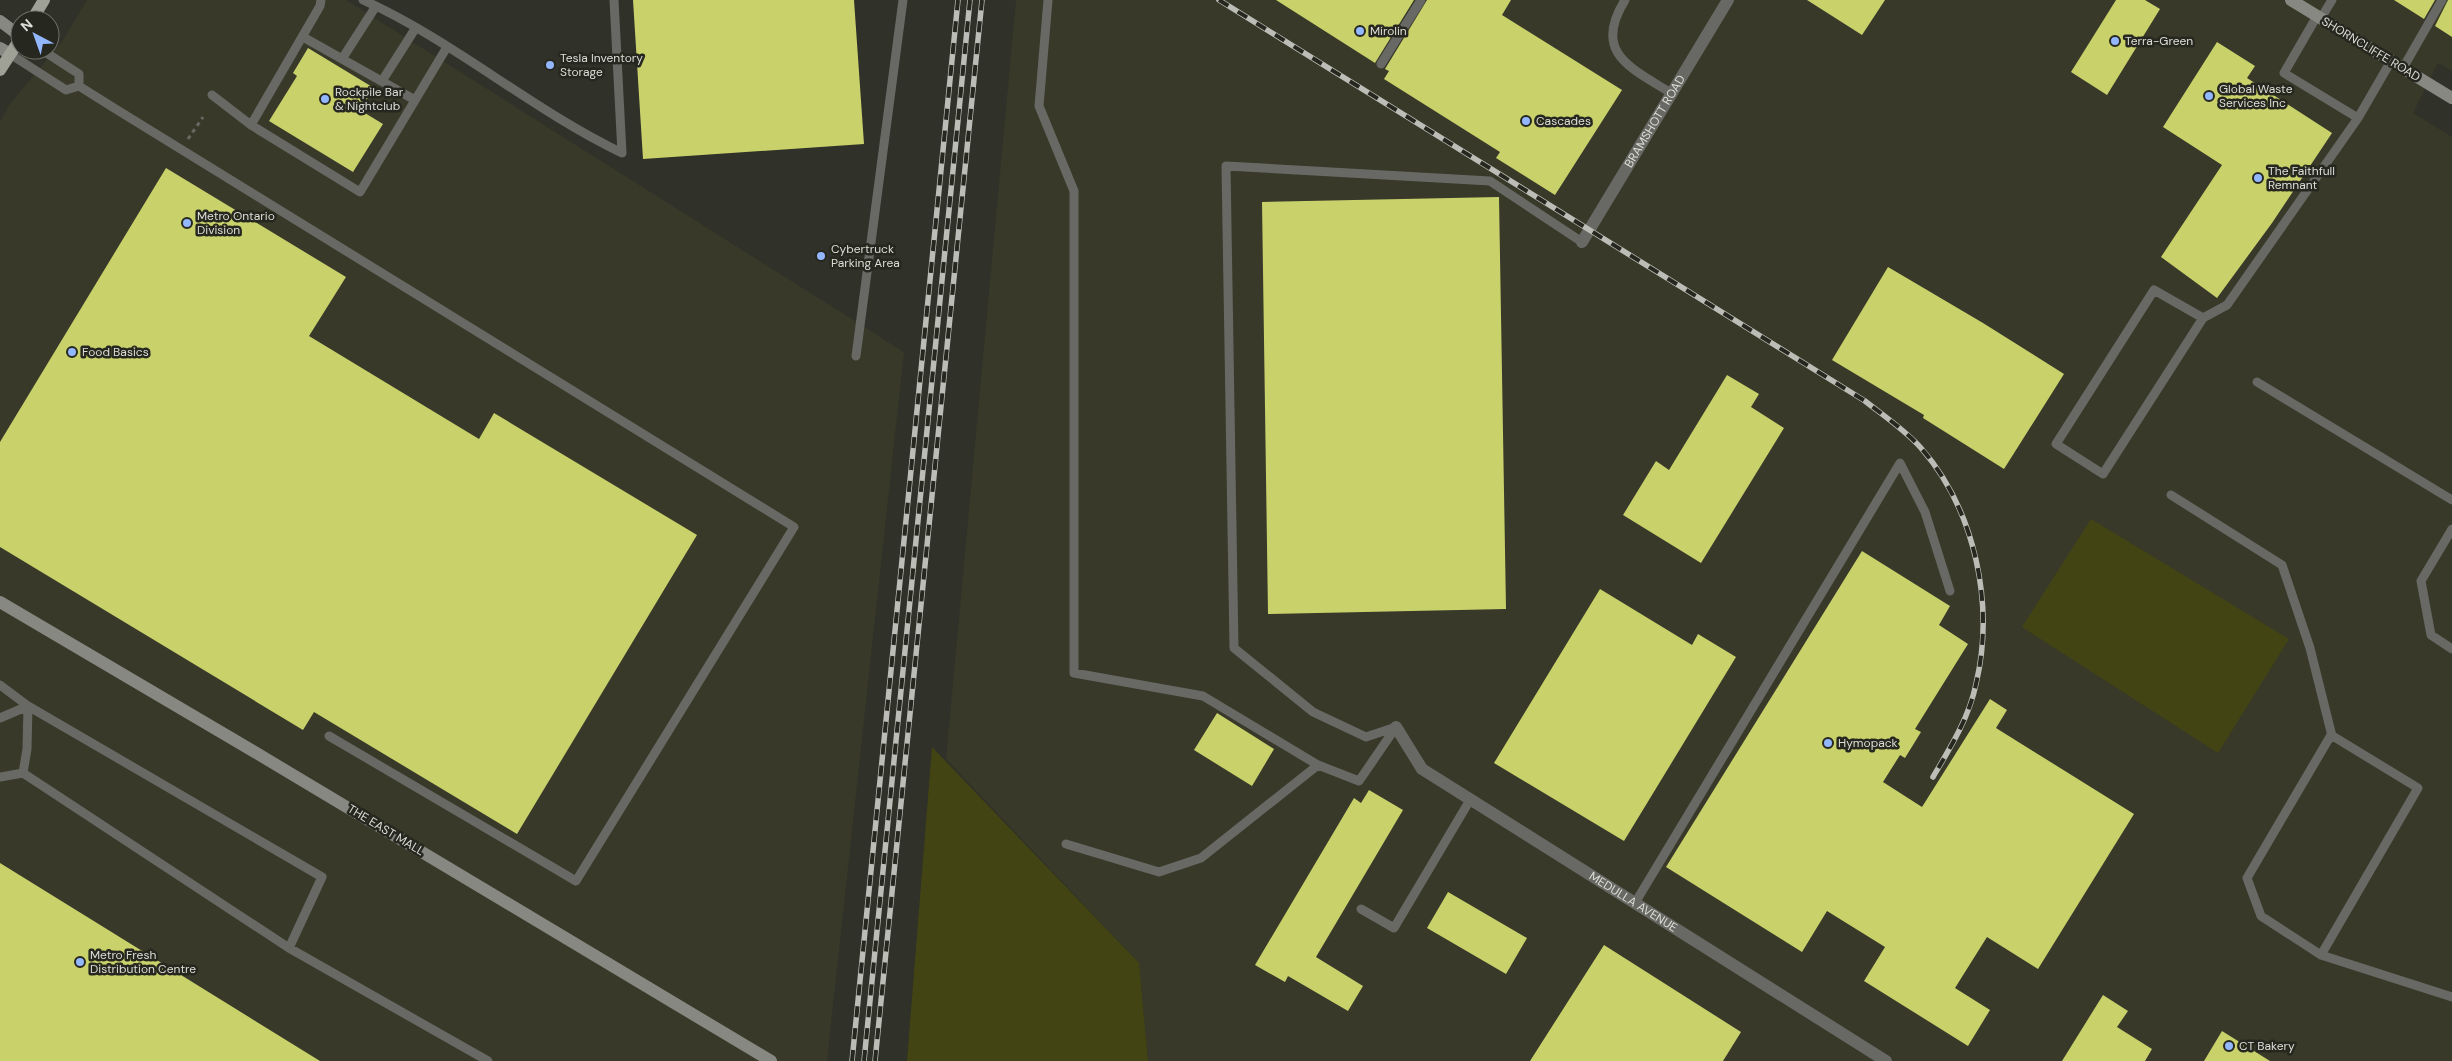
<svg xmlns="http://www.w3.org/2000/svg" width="2452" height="1061" viewBox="0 0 2452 1061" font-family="'DM Sans',sans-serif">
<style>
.built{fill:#383929}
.green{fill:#424513}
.building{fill:#c9d16b}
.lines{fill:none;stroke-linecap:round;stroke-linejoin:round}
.path{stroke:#686961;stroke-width:3;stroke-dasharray:4 4;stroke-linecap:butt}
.lane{stroke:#686964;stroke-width:9}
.street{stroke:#686964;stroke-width:12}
.secondary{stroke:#878881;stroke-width:12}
.primary{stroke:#9fa197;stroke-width:12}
.rail-casing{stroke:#bcbdb6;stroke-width:5.5}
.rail{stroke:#26271e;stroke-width:4;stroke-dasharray:11;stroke-linecap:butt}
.poi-dot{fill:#93b7fd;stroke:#26271e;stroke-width:2}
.labels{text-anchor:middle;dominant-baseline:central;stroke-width:5;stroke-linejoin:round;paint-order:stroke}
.poi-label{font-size:12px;fill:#ddded7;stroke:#26271e;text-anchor:start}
.street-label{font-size:12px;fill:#ddded7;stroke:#26271e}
</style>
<rect width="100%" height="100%" fill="#303128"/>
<path class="built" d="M87,0H346L904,352L827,1061H0V122L10,104L63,40Z
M1016,0H2452V71L2438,63L2413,113L2452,137V1061H1148L1139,963L946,759Z"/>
<path class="green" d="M2091,519L2289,639L2218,753L2022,627Z
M932,747L1139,963L1148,1061H907Z"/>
<path class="building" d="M633,0H854L864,144L643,159Z
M1276,0H1414L1375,63Z
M1427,0H1511L1502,15L1622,90L1555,195L1496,158L1500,152L1384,79L1389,71L1385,69Z
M1807,0H1885L1862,35Z
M2116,0H2145L2160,9L2107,95L2071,72Z
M2394,0H2435L2424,19Z
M2448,0H2452V37L2435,26Z
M2217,42L2255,66L2247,78L2332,133L2272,223L2217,298L2161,257L2222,165L2163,127Z
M308,48L374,88L360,110L383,124L353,172L269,121L297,76L293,73Z
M166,168L346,277L309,336L479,439L494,413L697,535L517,834L314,712L303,730L0,547V442Z
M1499,197L1506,609L1268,614L1262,202Z
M1888,267L1983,323L2064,374L2004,469L1923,418L1924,415L1832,360Z
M1727,375L1759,394L1751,407L1784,428L1701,563L1623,515L1656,461L1669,470Z
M1862,551L1950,606L1939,625L1968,644L1915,729L1921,732L1905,758L1900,755L1883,782L1922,807L1990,699L2007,710L1996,728L2134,814L2038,969L1987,937L1955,988L1990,1010L1968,1046L1864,981L1885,947L1827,911L1802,952L1666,867Z
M1600,589L1692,645L1698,634L1736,657L1624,841L1494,763Z
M1217,713L1274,749L1252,786L1194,750Z
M1369,790L1403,810L1316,957L1363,986L1348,1011L1288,976L1285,982L1255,965L1354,798L1361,803Z
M0,863L320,1061H0Z
M1448,892L1527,938L1506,974L1427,928Z
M1604,945L1741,1032L1723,1061H1530Z
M2103,995L2128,1011L2117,1027L2152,1049L2145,1061H2062Z
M2222,1031L2270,1061H2204Z"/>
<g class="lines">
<path class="path" d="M188,139L203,117"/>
<path class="lane" d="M363,0C454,41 532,110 622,153L614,0
M1048,0L1039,106L1074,191V673L1203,696L1318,765L1359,781L1396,727
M1625,0C1592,53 1631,68 1671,93
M2317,16L2284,73L2358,118L2391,61
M2321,18L2332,0
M303,37L415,100
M42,50L79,74V86
M10,54L66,90L79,86L114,108L794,527L576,881L329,736
M342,59L376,6
M1381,64L1421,0
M2403,68L2442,0
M382,81L415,29
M212,95L251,125L360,192L447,47
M251,125L320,6L321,0
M2203,318L2154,290L2056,444L2103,474L2203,318L2227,305L2358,118
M856,356L903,0
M2257,382L2452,500
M2171,495L2282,565L2310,648L2332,736
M2452,529L2421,581L2431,635L2452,649
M0,685L28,706L0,718
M1396,727L1366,737L1313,712L1234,648L1226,166L1490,181L1582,242
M23,773L289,948L488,1061
M0,777L23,773L27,749L28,706L322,877L289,948
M1066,844L1159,872L1201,858L1318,765
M1635,903L1900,463L1925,512L1950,591
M1361,909L1394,928L1470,800
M2321,955L2418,788L2331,735L2247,878L2261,916L2321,955L2452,997"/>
<g class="street">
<path id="s1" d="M1582,242L1728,0"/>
<path id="s2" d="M1396,727L1422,769L1886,1061"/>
</g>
<path class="secondary" d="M2291,0L2452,98
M0,21L20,36
M0,48L10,54
M0,602L253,751L771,1061"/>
<path class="primary" d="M32,20L44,0
M0,70L20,39"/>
<defs>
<path id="rail" d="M1219,0L1865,401C1884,416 1905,430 1921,448C1975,510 1995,604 1976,684C1969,718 1950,748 1933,777
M852,1061L958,0
M864,1061L970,0
M875,1061L982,0"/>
</defs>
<use href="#rail" class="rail-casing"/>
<use href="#rail" class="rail"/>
</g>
<g class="poi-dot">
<circle cx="1360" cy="31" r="5"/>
<circle cx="2115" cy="41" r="5"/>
<circle cx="550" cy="65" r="5"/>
<circle cx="2209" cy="96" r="5"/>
<circle cx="325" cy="99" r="5"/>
<circle cx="1526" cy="121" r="5"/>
<circle cx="2258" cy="178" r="5"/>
<circle cx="187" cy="223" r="5"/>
<circle cx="821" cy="256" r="5"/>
<circle cx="72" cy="352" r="5"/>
<circle cx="1828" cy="743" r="5"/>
<circle cx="80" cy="962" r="5"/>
<circle cx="2229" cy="1046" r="5"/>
</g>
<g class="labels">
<g class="poi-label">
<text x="1370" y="31">Mirolin</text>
<text x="2125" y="41">Terra-Green</text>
<text x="560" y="58">Tesla Inventory<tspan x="560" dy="14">Storage</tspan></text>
<text x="2219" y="89">Global Waste<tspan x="2219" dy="14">Services Inc</tspan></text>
<text x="335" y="92">Rockpile Bar<tspan x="335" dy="14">&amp; Nightclub</tspan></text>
<text x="1536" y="121">Cascades</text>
<text x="2268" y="171">The Faithfull<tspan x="2268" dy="14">Remnant</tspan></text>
<text x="197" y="216">Metro Ontario<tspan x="197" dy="14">Division</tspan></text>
<text x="831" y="249">Cybertruck<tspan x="831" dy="14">Parking Area</tspan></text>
<text x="82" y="352">Food Basics</text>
<text x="1838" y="743">Hymopack</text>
<text x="90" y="955">Metro Fresh<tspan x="90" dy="14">Distribution Centre</tspan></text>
<text x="2239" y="1046">CT Bakery</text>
</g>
<g class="street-label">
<text transform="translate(2371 49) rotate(31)">SHORNCLIFFE ROAD</text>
<text stroke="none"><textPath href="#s1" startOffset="141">BRAMSHOTT ROAD</textPath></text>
<text transform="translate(386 830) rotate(31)">THE EAST MALL</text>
<text stroke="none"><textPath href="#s2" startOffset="299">MEDULLA AVENUE</textPath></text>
</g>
</g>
<g transform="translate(35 35) rotate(319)"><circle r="24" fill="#26271e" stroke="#6f7068"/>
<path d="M0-4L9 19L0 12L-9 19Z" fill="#93b7fd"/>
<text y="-8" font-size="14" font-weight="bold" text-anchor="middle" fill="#ddded7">N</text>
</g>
</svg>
